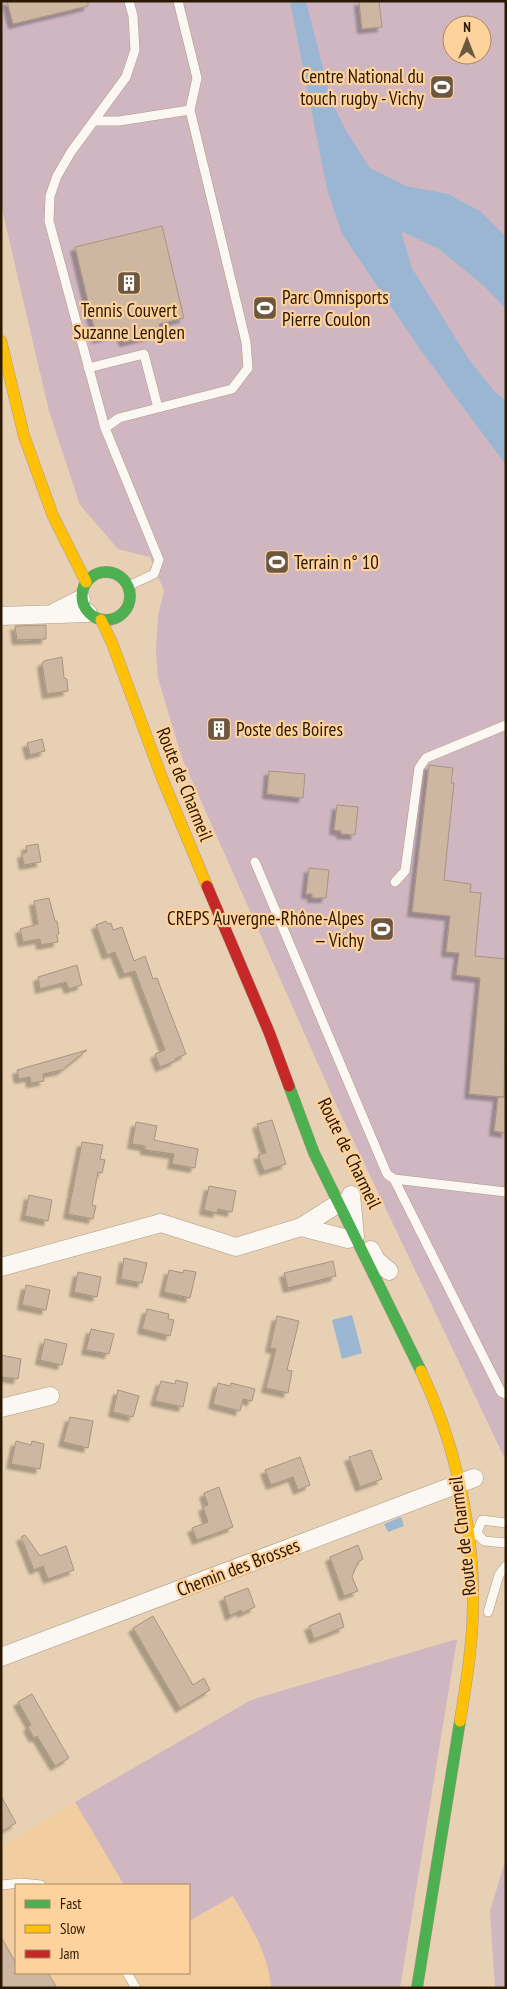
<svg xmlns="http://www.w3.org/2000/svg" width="507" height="1989" viewBox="0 0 507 1989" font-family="'PT Sans Narrow',sans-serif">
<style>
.built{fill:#f1cda0}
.green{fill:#cfb6c0;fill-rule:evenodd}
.water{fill:#9bb6d3}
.building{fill:#ceb7a2;stroke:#aa937e;filter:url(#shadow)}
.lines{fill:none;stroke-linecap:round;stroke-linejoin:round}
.lane-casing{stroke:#af9c82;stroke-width:10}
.street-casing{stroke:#af9c82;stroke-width:19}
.fast-casing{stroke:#af988a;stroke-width:12}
.slow-casing{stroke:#af988a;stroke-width:12}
.jam-casing{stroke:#af988a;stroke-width:12}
.lane{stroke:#fbf8f4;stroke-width:9}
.street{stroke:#fbf8f4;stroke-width:18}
.fast{stroke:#4caf50;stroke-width:11}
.slow{stroke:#ffc107;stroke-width:11}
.jam{stroke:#c62828;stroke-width:11}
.labels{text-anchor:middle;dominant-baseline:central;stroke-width:4.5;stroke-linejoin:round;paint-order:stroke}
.poi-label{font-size:19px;fill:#2b1800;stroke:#fdd29d;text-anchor:start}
.street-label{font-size:19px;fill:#2b1800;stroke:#fdd29d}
</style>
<defs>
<filter id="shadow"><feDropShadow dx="-4.5" dy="4.5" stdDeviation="1" flood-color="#0004"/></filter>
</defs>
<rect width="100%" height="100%" fill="#e7d0b3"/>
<path class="built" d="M75,1802L124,1885H16V1973H189V1921L233,1896L261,1946L270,1972L271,1988H1V1847Z"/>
<path class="green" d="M1,1H506V1461L334,1100L182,758L158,678L156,652L158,616L164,591L150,557L118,549L80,505L49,411L1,205ZM452,25H482V55H452Z
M457,1639L400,1988H271C269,1954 250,1925 233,1896L189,1921V1885H124L75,1802L251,1700Z
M506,1858V1988H495L490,1911Z"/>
<path class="water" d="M290,1H306L332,103L345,129L370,168L406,186L448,194L480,211L506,237V309L484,286L439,249L403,232L402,235L412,268L468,358L493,390L506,401V465L422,352L342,234L327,189Z
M352,1315L362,1353L342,1359L332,1320Z
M401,1517L404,1526L388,1532L384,1524Z"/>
<path class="building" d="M7,1H88V6L13,24Z
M359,1H379L382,27L362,29Z
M162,226L184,318L159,324L161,333L142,338L124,342L121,333L97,339L75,247Z
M46,625V639L17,640L15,626Z
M62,657L64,678L67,679L68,691L47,694L42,664L44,661Z
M42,739L45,751L30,755L27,743Z
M429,765L453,768L451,783H454L444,880L471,884L470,892L481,893L475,956L506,959L504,1097L469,1094L480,978L456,975L459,953L446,952L450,916L412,912Z
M269,771L305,774L303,798L267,794Z
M337,805L358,807L355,835L341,834V831L334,830Z
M38,844L41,862L24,865L22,854L27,852L26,846Z
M309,868L329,870L326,898H312V894H306Z
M49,898L55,921H57L59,934L57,935L58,942L41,945L40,939L23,942L20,929L38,924L34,901Z
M106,921L108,924L111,923L113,930L122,927L134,961L145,956L153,979L157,978L186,1054L175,1059V1061L160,1067L155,1054L165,1050L135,971L124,974L115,952L107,955L96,925Z
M77,965L82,985L69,989L66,982L40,989L38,977Z
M87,1050L62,1070L43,1074L44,1081L31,1083L30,1077L19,1079L17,1070Z
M498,1097H506V1133L494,1131Z
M272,1120L286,1164L264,1171L258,1155L266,1153L257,1124Z
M136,1122L157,1126L154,1140L198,1149L195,1168L172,1164L174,1154L145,1150V1146L132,1144Z
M82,1142L103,1145L100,1159L105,1160L102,1173L98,1172L92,1205L96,1206L93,1219L68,1214Z
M209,1186L236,1191L232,1212L218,1209L217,1213L204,1210Z
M29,1195L52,1200L48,1221L25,1216Z
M124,1258L147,1263L142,1283L121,1279Z
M333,1261L336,1276L288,1288L284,1273Z
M169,1270L183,1273L184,1270L196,1272L190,1298L164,1292Z
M78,1272L101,1277L97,1297L74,1292Z
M26,1285L50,1290L46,1310L22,1305Z
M147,1309L169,1314L168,1319L174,1320L170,1336L142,1329Z
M277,1316L299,1321L287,1370L292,1371L288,1393L266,1388L276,1349L270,1348Z
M91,1329L114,1334L109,1354L86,1350Z
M45,1339L67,1344L62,1365L40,1360Z
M1,1355L21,1359L18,1379L1,1377Z
M176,1380L188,1383L183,1407L155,1401L161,1381L175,1384Z
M218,1383L230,1386L231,1383L255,1389L252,1401L243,1399L240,1411L213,1404Z
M118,1390L139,1396L133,1417L113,1412Z
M70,1417L93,1421L88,1448L63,1442Z
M16,1441L31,1445L32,1441L44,1444L40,1469L11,1464Z
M371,1450L382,1479L360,1487L349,1457Z
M300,1457L310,1485L298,1490L293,1477L271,1485L265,1470Z
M219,1487L233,1527L197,1540L192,1528L208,1522L203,1507L208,1505L204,1493Z
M25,1535L40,1556L66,1546L74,1570L48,1579L43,1566L34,1570L21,1537Z
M358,1545L363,1559L358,1562L352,1577L358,1591L344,1596L330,1557Z
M248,1588L255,1607L242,1613L241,1610L230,1616L224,1597Z
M340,1613L344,1627L314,1639L309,1626Z
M153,1616L193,1685L204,1678L210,1690L180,1708L133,1628Z
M32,1694L69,1758L55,1766L37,1736L34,1738L28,1727L31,1725L18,1702Z
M1,1796L16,1823L1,1832Z
M1,1937L16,1963V1973H48L57,1988H1Z"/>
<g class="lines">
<defs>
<path id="lane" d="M94,121H119L190,110
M88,368L144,354L158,408
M105,428L119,418L232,389L248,368L246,342L190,110L197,78L178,1
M128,586L154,574L159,560L105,428L49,221L50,196L57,176L71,152L126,77L135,50L133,16L129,1
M255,862L387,1174L394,1179L506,1192
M395,882L405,871L419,768L426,758L506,725
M394,1179L501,1392L506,1394
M476,1532L484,1541L506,1543
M476,1535L482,1520L506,1523
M488,1612L499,1575L506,1566
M1,1885L21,1883L41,1885
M127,1973L136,1988"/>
<path id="street" d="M55,612L81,599
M1,616L88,613
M301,1227L348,1239L355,1236L351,1195
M371,1250L376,1260L389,1271
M1,1267L161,1223L236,1247L301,1227L339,1203L347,1209
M1,1408L50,1396
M1,1657L474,1478"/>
<path id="fast" d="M82 596a24 24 0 1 1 48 0a24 24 0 1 1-48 0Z
M289,1086L314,1153L421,1371
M417,1988L460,1721"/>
<path id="slow" d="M1,341L24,436L53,516L86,582
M101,620L112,643L162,778L207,886
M421,1371C453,1438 472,1519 473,1592C474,1636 467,1679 460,1721"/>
<path id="jam" d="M207,886L269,1032L289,1086"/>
</defs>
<use href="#lane" class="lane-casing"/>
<use href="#street" class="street-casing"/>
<use href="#fast" class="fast-casing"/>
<use href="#slow" class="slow-casing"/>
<use href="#jam" class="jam-casing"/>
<use href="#lane" class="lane"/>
<use href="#street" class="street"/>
<use href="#fast" class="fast"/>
<use href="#slow" class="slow"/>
<use href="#jam" class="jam"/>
</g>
<defs>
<symbol id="stadium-square" viewBox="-11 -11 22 22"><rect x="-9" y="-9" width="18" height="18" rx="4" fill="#6d583f" stroke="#fdd29d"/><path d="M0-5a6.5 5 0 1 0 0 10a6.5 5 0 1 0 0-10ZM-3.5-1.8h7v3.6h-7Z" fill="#fff"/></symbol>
<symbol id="building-square" viewBox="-11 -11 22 22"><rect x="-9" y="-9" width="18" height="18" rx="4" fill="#6d583f" stroke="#fdd29d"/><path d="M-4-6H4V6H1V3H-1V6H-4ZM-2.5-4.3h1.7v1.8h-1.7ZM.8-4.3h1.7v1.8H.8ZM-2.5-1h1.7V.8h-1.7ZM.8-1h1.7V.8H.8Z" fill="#fff"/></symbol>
</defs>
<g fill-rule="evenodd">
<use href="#stadium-square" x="428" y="73" width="28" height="28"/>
<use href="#building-square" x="115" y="269" width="28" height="28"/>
<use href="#stadium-square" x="251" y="294" width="28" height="28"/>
<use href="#stadium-square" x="263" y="548" width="28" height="28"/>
<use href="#building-square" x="205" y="715" width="28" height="28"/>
<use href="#stadium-square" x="368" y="915" width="28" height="28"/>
</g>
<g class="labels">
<g class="poi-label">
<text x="424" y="76" text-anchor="end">Centre National du<tspan x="424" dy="22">touch rugby - Vichy</tspan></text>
<text x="282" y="297">Parc Omnisports<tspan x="282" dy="22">Pierre Coulon</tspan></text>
<text x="129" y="310" text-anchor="middle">Tennis Couvert<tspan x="129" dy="22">Suzanne Lenglen</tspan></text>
<text x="294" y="562">Terrain n° 10</text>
<text x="236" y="729">Poste des Boires</text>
<text x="364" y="918" text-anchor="end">CREPS Auvergne-Rhône-Alpes<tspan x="364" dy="22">— Vichy</tspan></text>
</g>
<g class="street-label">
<text transform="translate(185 784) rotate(68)">Route de Charmeil</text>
<text transform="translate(350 1153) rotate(64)">Route de Charmeil</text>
<text transform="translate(462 1536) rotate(-97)">Route de Charmeil</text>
<text transform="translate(238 1567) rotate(-21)">Chemin des Brosses</text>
</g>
</g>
<rect width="507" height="1989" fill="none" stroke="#2b1800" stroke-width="5"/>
<rect x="15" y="1884" width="175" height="90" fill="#fdd29d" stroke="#a9885e"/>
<rect x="25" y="1900" width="25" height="8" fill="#4caf50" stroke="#a9885e"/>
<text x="60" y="1909" font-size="15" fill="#2b1800">Fast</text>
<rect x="25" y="1925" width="25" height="8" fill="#ffc107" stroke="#a9885e"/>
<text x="60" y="1934" font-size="15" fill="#2b1800">Slow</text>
<rect x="25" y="1950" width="25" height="8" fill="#c62828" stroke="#a9885e"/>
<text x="60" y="1959" font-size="15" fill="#2b1800">Jam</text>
<g transform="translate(467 40)"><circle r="24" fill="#fdd29d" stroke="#a9885e"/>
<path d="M0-4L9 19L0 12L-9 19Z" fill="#6d583f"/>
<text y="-8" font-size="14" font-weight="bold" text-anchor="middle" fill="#2b1800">N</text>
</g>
</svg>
